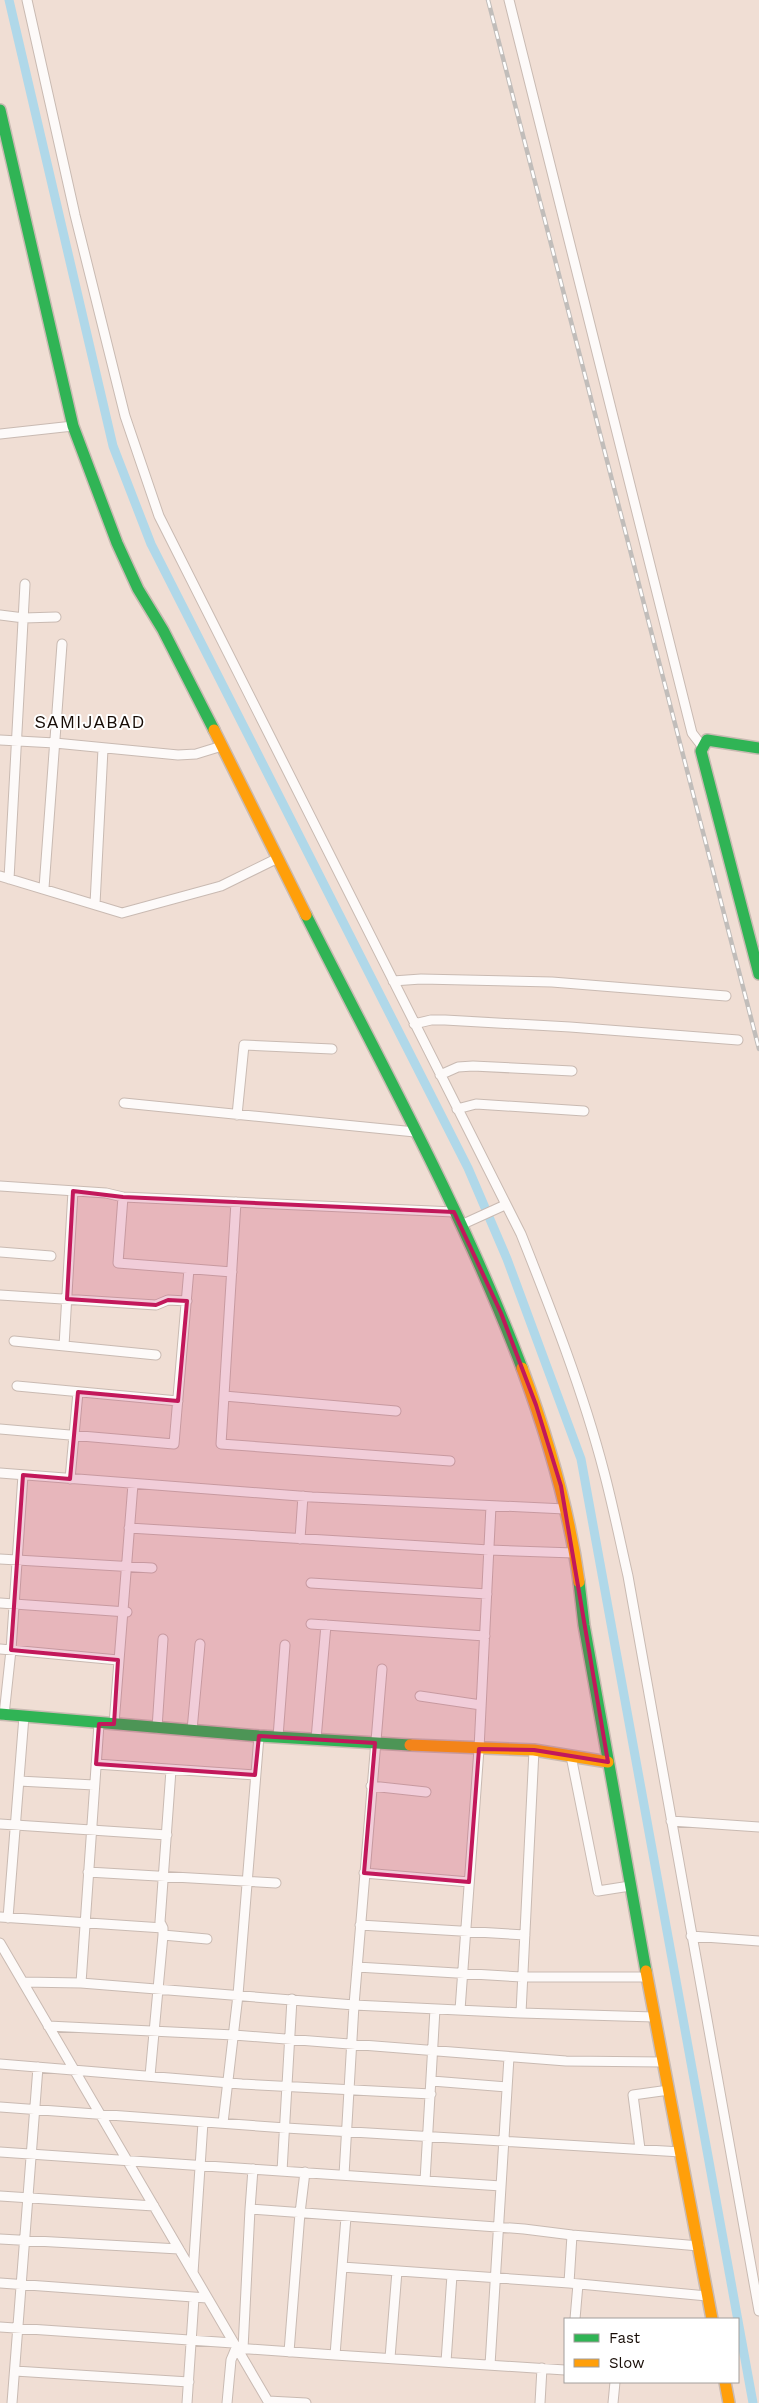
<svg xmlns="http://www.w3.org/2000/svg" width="759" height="2403" viewBox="0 0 759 2403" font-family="'Work Sans',sans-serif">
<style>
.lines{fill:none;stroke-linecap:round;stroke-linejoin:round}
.canal{stroke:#b0d8e9;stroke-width:9}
.street-casing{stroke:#c9bab2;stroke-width:11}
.fast-casing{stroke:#c9bab2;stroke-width:14}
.slow-casing{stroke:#c9bab2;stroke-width:14}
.street{stroke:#fdfaf9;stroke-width:9}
.fast{stroke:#30b455;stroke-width:11}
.slow{stroke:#ff9f0a;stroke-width:11}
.rail-casing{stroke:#c1bdba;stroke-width:4.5}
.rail{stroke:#fff;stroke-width:2.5;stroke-dasharray:8;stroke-linecap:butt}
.marked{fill:#c2185b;fill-opacity:0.2;stroke:#c2185b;stroke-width:4;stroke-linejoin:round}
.labels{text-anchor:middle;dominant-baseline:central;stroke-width:4;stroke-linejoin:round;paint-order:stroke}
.neighbourhood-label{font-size:18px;letter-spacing:1px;fill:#170c06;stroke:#fff}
</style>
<rect width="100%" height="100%" fill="#f0ded4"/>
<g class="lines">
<path class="canal" d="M9,0L113,446L151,544L468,1168L507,1259L581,1459L753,2403"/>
<defs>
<path id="street" d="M27,0L75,215L125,416L159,516L521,1234C552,1312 583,1391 604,1472C613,1506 620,1541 628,1576L759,2311
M509,0C568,245 630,489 692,733L702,746
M0,434L73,426
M0,615L24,618L56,617
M0,740L55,743L178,755L196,754L222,746
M0,876L122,913L221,886L278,858
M9,879L25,584
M44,888L62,644
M95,904L103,749
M393,981L421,979L552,982L726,996
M414,1024L431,1020H445L570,1027L738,1040
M440,1075L458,1067L473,1066L572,1071
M124,1103L415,1132
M457,1109L476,1104L584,1111
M237,1115L244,1045L332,1049
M0,1186L106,1193L123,1197L454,1212
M123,1197L118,1263L232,1272
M236,1202L221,1444L450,1461
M461,1225L505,1205
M0,1252L51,1256
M0,1295L156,1305L168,1300L187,1301
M14,1341L156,1355
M64,1346L73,1191
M17,1386L178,1401
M224,1396L396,1411
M0,1429L174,1444L189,1269
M0,1473L312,1497L565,1509
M70,1479L78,1392
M129,1528L489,1550L574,1553
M300,1539L303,1496
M0,1559L152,1568
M311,1583L487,1594
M0,1603L127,1612
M311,1624L485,1636
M0,1649L118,1660
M420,1696L481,1705
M4,1715L11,1650L23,1475
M114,1724L133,1484
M157,1728L163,1639
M192,1730L200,1644
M278,1737L285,1645
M316,1739L326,1625
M571,1756L598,1891L630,1886
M96,1764L255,1775
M19,1781L94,1785
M371,1786L426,1792
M671,1821L759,1827
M0,1824L167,1835
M88,1872L276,1883
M364,1873L469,1882
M0,1917L163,1928
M8,1918L24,1716
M360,1925L525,1935
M163,1935L207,1939
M691,1936L759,1941
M0,1943L269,2403
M357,1967L522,1977H647
M23,1982L81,1983L354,2005L521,2013L534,1750
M81,1983L99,1724
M460,2010L479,1749L491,1506
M521,2013L654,2017
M48,2026L234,2035L566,2061L663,2062
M0,2064L242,2084L431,2094
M150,2076L163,1935V1928L160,1922L171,1770
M432,2081L507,2087
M0,2107L286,2128L681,2152
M223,2123L238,1995L259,1736
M640,2149L633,2095L669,2090
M0,2152L501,2186
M282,2171L292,1999
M344,2175L354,2005L382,1669
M425,2181L435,2009
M0,2196L154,2206
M250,2209L253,2169
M0,2239L179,2249
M342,2267L346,2217
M193,2273L203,2122
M0,2283L207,2298
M569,2283L572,2235
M575,2319L578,2284
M0,2327L233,2343
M243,2349L250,2209L524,2229L572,2235L699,2246
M289,2352L300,2213L305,2172
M335,2355L565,2370
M390,2358L397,2271
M446,2362L452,2275
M490,2365L509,2057
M15,2371L189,2382
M268,2401L306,2403
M12,2403L38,2067
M187,2403L194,2298
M227,2403L231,2360L236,2348L335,2355L342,2267L569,2283L707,2296
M540,2403L542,2368
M613,2403L615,2382"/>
<path id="fast" d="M0,110L73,426L117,543L138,589L163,630L214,730
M759,748L707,740L701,751L759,974
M306,915C381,1064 463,1212 522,1368
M579,1582L584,1625L646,1971
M0,1714L259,1736L410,1745"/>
<path id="slow" d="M214,730L306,915
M522,1368C548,1438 569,1508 579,1582
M410,1745L534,1750L608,1762
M646,1971L712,2319
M725,2382L729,2403"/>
</defs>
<use href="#street" class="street-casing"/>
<use href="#fast" class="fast-casing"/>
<use href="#slow" class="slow-casing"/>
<use href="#street" class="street"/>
<use href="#fast" class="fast"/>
<use href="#slow" class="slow"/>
<defs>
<path id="rail" d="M488,0L759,1049"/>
</defs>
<use href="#rail" class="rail-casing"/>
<use href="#rail" class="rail"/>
</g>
<path class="marked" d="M73,1191L123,1197L454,1212L501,1313L536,1405L561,1486L608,1762L534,1750L479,1749L469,1882L364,1873L375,1743L259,1736L255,1775L96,1764L99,1724H114L118,1660L11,1650L23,1475L70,1479L78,1392L178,1401L187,1301L168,1300L156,1305L67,1299Z"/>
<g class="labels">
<g class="neighbourhood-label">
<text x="90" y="721">SAMIJABAD</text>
</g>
</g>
<rect x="564" y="2318" width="175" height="65" fill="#ffffff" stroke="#a29e9b"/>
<rect x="574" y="2334" width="25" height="8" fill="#30b455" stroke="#a29e9b"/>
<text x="609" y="2343" font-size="15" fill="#170c06">Fast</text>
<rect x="574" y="2359" width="25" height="8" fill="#ff9f0a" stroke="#a29e9b"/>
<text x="609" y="2368" font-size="15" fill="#170c06">Slow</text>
</svg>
